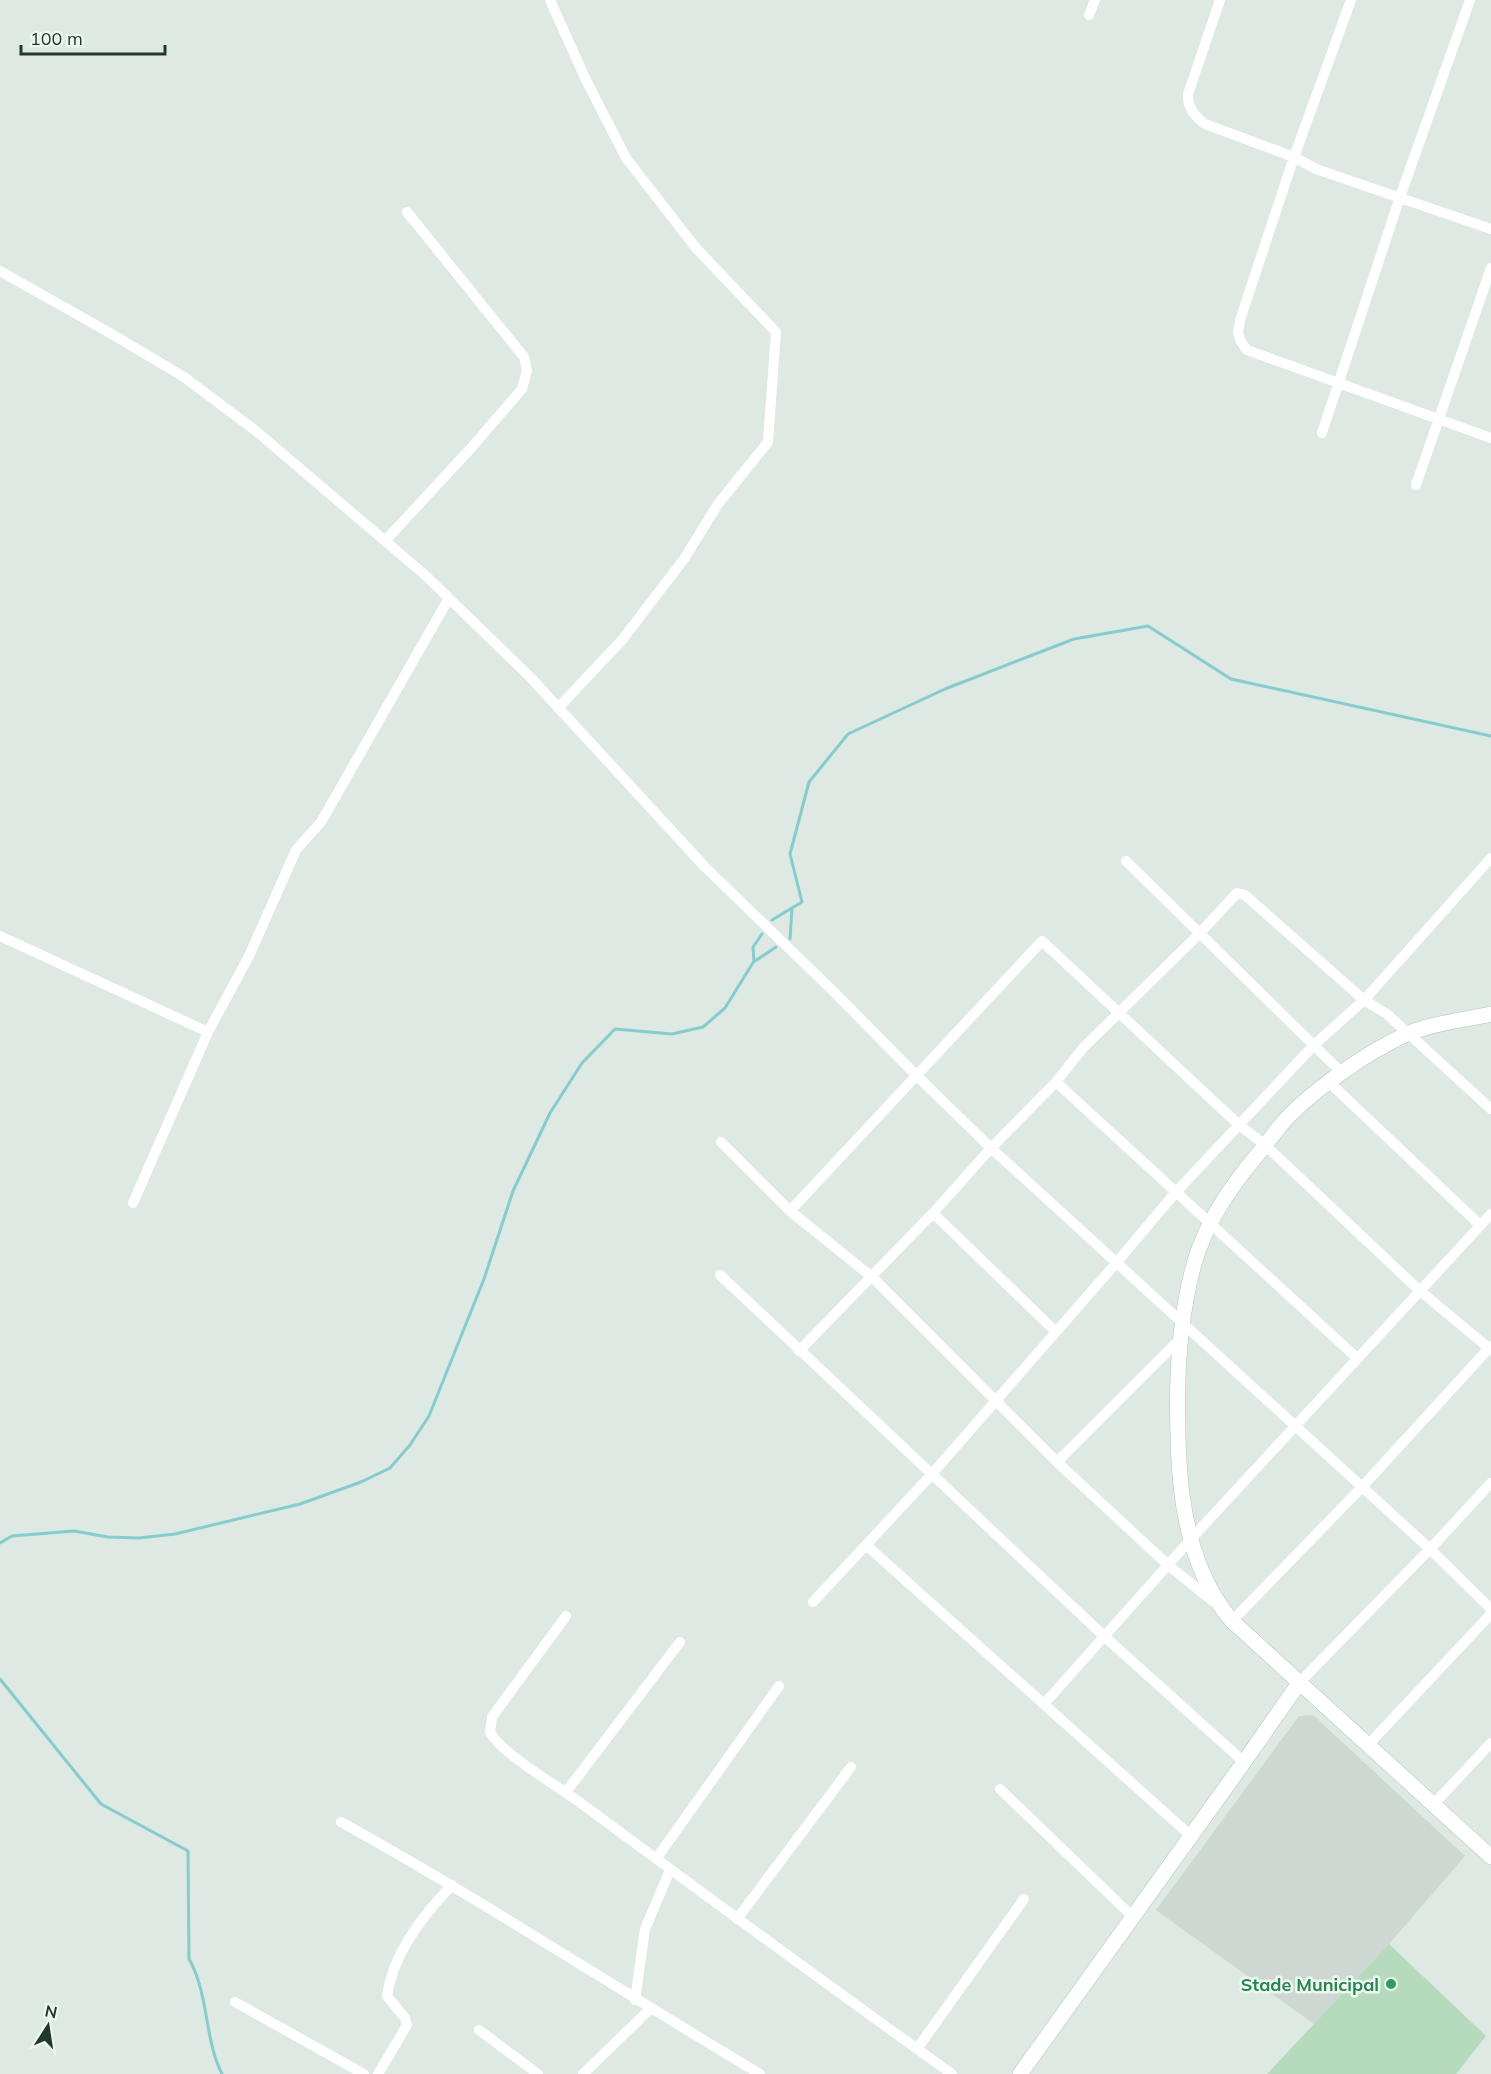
<svg xmlns="http://www.w3.org/2000/svg" width="1491" height="2074" viewBox="0 0 1491 2074" font-family="Mulish,sans-serif">
<style>
.built{fill:#ccd8d1}
.green{fill:#b6dabc}
.lines{fill:none;stroke-linecap:round;stroke-linejoin:round}
.stream{stroke:#86cbce;stroke-width:3}
.secondary-casing{stroke:#b1c8bd;stroke-width:16}
.street{stroke:#fff;stroke-width:10}
.secondary{stroke:#fff;stroke-width:15}
.leisure-dot{fill:#2e9e5b;stroke:#edf6f1;stroke-width:2}
.labels{text-anchor:middle;dominant-baseline:central;stroke-width:5;stroke-linejoin:round;paint-order:stroke}
.leisure-label{font-size:18px;font-weight:bold;fill:#27864d;stroke:#edf6f1;text-anchor:end}
</style>
<rect width="100%" height="100%" fill="#dde9e2"/>
<path class="built" d="M1313,1715L1465,1856L1389,1944L1314,2024L1156,1910L1299,1716Z"/>
<path class="green" d="M1389,1944L1486,2036L1456,2074H1267Z"/>
<g class="lines">
<path class="stream" d="M772,920L802,902L790,854L809,782L848,734L945,689L1074,639L1148,626L1231,679L1491,736
M790,939L792,908
M755,961L776,947
M0,1543L12,1536L74,1531L108,1537L139,1538L175,1534L300,1504L361,1482L390,1468L410,1445L429,1416L484,1279L513,1191L550,1113L582,1063L615,1029L672,1034L703,1027L725,1008L754,961L753,947L762,934
M0,1679L101,1804L188,1851L189,1959C209,1994 204,2038 222,2074"/>
<defs>
<path id="secondary" d="M1491,1014C1464,1020 1433,1023 1407,1034C1367,1052 1308,1093 1280,1126C1272,1136 1265,1146 1257,1155C1230,1188 1206,1222 1194,1264C1179,1319 1176,1377 1178,1434C1179,1500 1189,1570 1232,1621L1491,1857
M1020,2074L1244,1762L1299,1683"/>
</defs>
<use href="#secondary" class="secondary-casing"/>
<path class="street" d="M550,0L586,80L626,158L696,248L776,332L768,442L718,504L684,559L622,640L558,708
M1220,0L1188,94C1187,107 1194,116 1205,124L1294,157L1316,169L1491,229
M1351,0L1294,157L1243,311C1238,328 1234,335 1247,350L1491,438
M1089,15L1095,0
M0,271L110,333L184,377L256,431L425,575L531,678L705,867L831,989L917,1076L991,1148L1430,1549L1491,1609
M1322,433L1400,197L1470,0
M1416,485L1491,268
M385,541L472,447L522,389L527,370L524,357L407,212
M1126,861L1342,1073
M0,936L208,1032
M1056,1082L1357,1358
M1330,1083L1480,1225
M721,1142L790,1211L872,1277L1057,1462L1168,1565L1214,1602
M133,1203L208,1032L249,956L296,850L321,822L449,598
M790,1211L1042,941L1238,1124L1265,1145L1419,1290L1491,1350
M933,1213L1056,1332
M720,1275L1104,1636L1244,1762
M799,1351L933,1213L991,1148L1056,1082L1083,1048L1199,934L1237,893L1245,895L1364,1000L1387,1014L1491,1109
M1057,1462L1179,1340
M866,1545L1191,1836
M813,1602L932,1474L1117,1262L1176,1192L1313,1046L1364,1000L1491,858
M566,1616L492,1717L490,1732C499,1752 561,1788 582,1804C705,1895 828,1985 952,2074
M1232,1621L1362,1487L1491,1346
M1299,1683L1430,1549L1491,1483
M1044,1704L1191,1539L1491,1214
M1368,1745L1491,1614
M1000,1789L1132,1916
M566,1792L680,1642
M1433,1805L1491,1743
M341,1822C484,1901 620,1991 760,2074
M656,1859L779,1686
M737,1919L851,1767
M635,2000L645,1929L670,1870
M235,2002L364,2074
M479,2030L538,2074
M917,2049L1024,1899
M378,2074L407,2025L405,2018L387,1996C393,1953 423,1915 452,1885
M583,2074L650,2009"/>
<use href="#secondary" class="secondary"/>
</g>
<circle class="leisure-dot" cx="1391" cy="1984" r="6"/>
<g class="labels">
<g class="leisure-label">
<text x="1379" y="1984">Stade Municipal</text>
</g>
</g>
<g transform="translate(48 2026) rotate(12)" stroke="#edf6f1" stroke-width="4.5" paint-order="stroke">
<path d="M0-4.5L10 22L0 15L-10 22Z" fill="#20382e"/>
<text y="-9" font-size="16" font-weight="bold" text-anchor="middle" fill="#20382e">N</text>
</g>
<path d="M21 45v9h144v-9" fill="none" stroke="#20382e" stroke-width="3"/>
<text x="30" y="45" font-size="18" fill="#20382e" stroke="#edf6f1" stroke-width="4.5" paint-order="stroke">100 m</text>
</svg>
